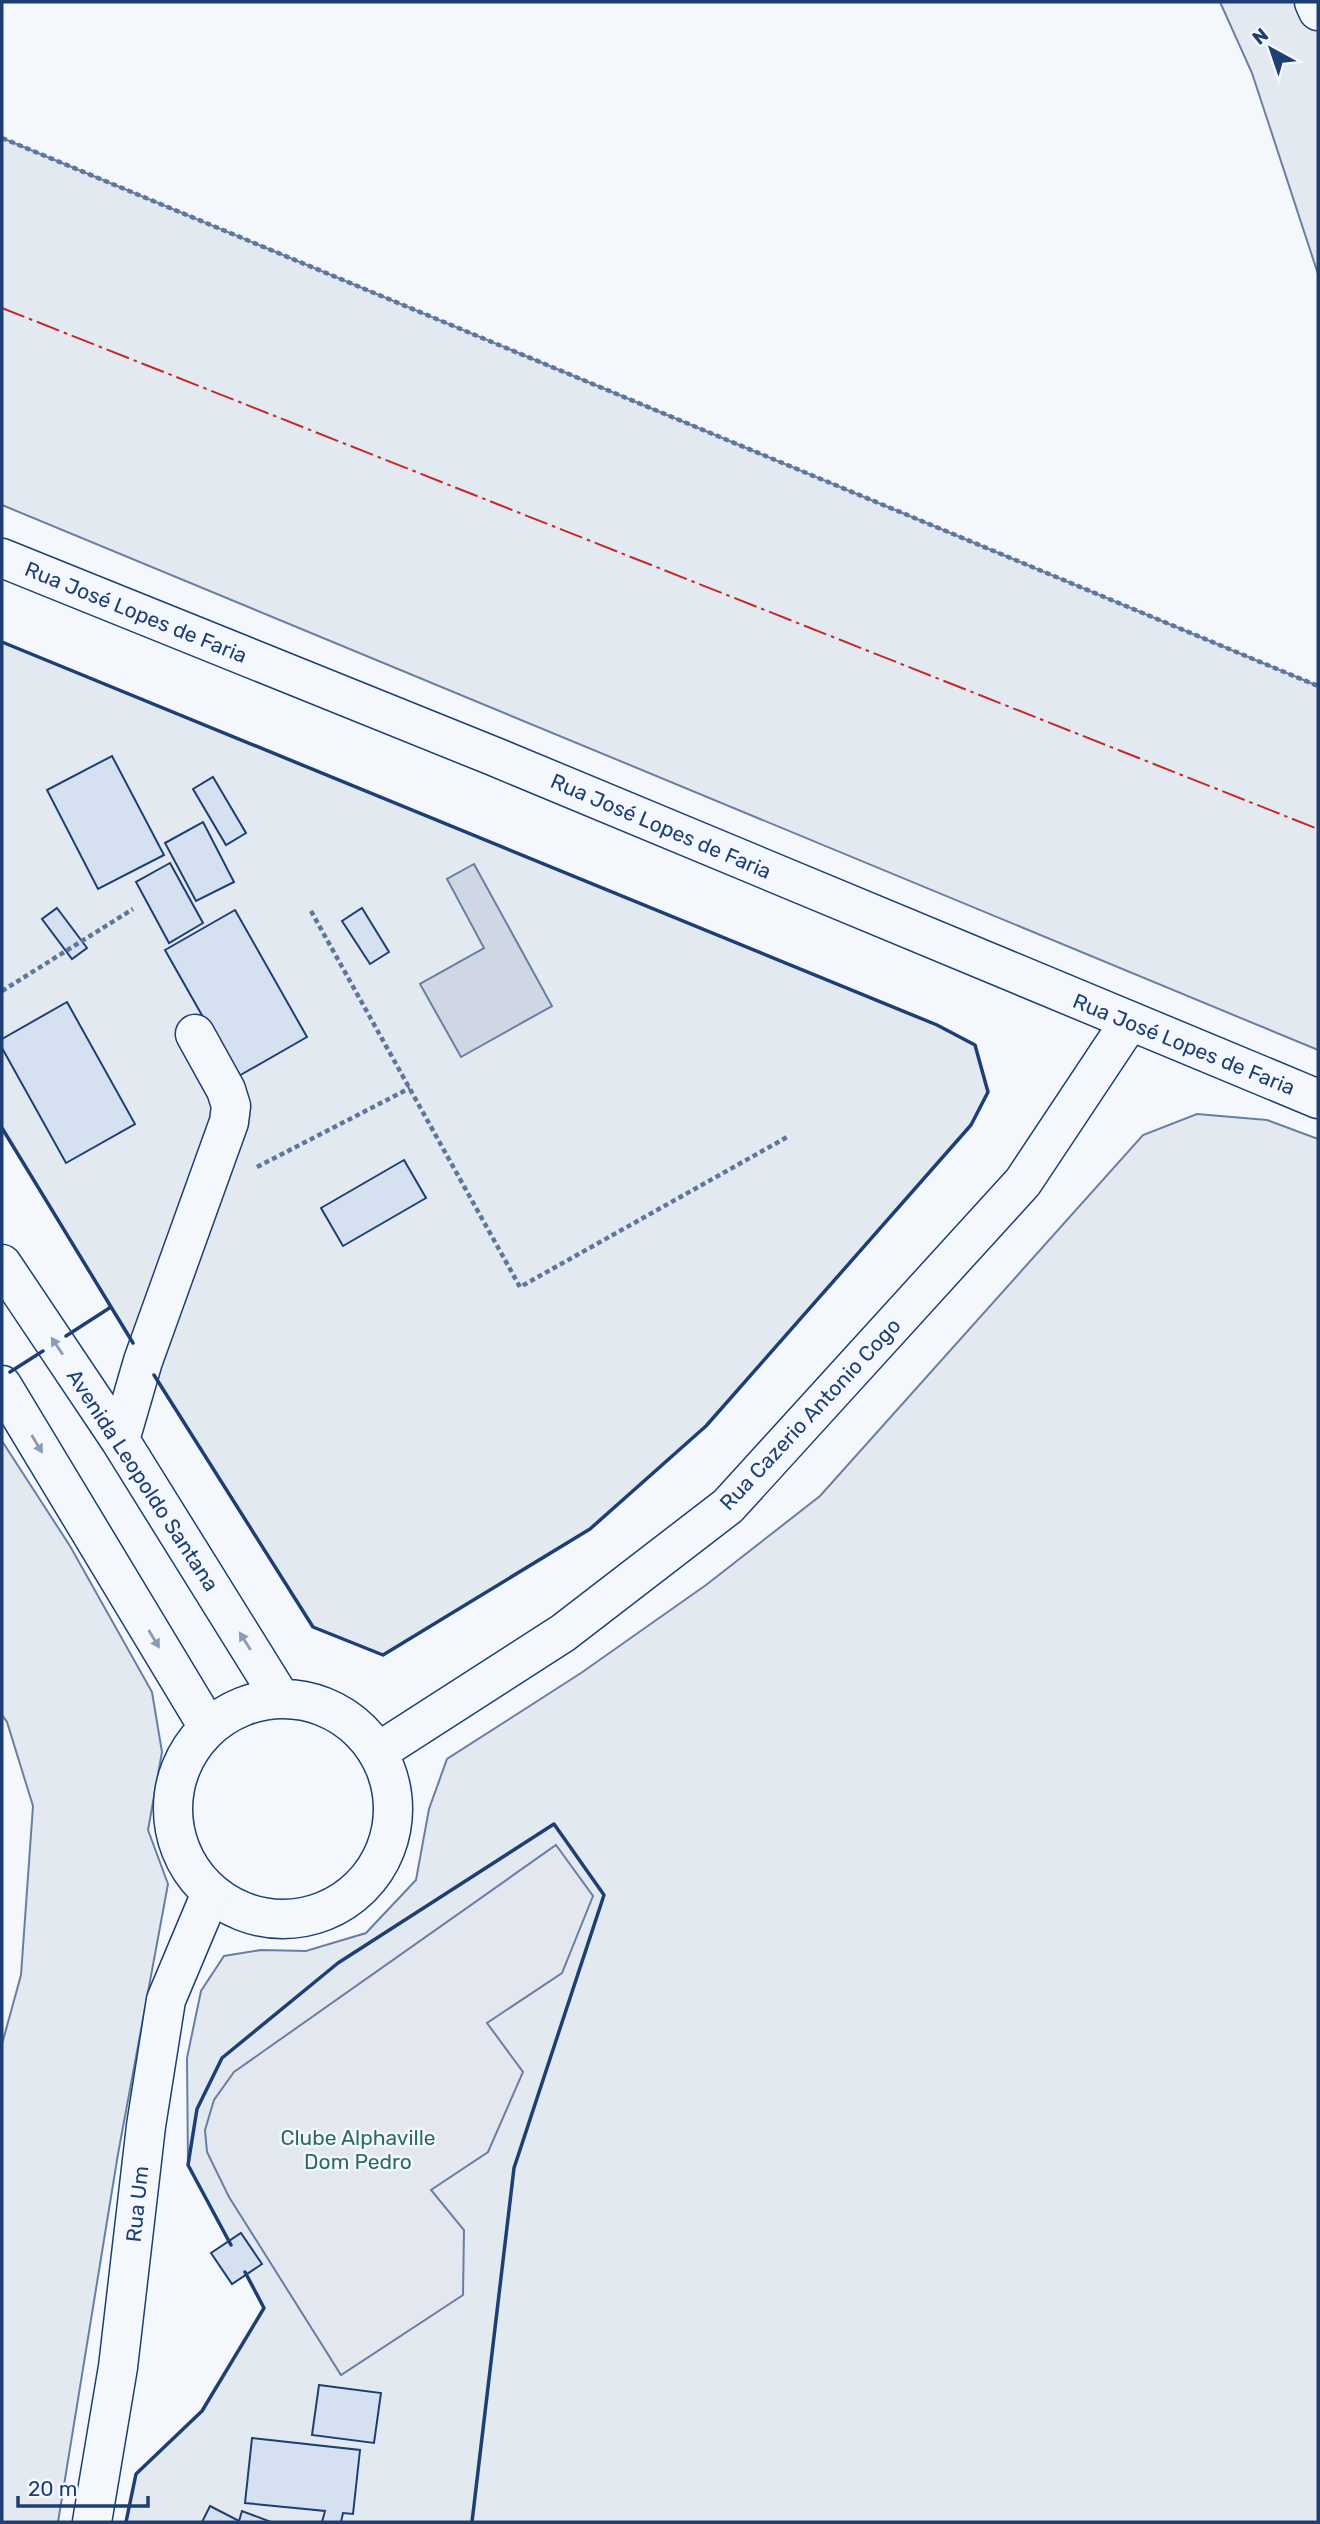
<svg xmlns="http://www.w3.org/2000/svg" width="1320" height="2524" viewBox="0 0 1320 2524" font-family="Rubik,sans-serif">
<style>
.green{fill:#e3e9f0;stroke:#687fa3;stroke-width:2}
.parking{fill:#e3e8f0;stroke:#687fa3;stroke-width:2}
.water{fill:#cfd7e4;stroke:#687fa3;stroke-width:2}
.building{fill:#d5e0f0;stroke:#1d3f73;stroke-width:2}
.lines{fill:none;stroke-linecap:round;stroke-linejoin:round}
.minor-casing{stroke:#1d3f73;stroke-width:41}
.tertiary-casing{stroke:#1d3f73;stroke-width:41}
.path{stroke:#5e769c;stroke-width:4.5;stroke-dasharray:5 3.5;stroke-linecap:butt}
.minor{stroke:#f4f7fb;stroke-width:38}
.tertiary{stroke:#f4f7fb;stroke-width:38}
.wall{stroke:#1d3f73;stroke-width:3.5}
.power{stroke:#c62828;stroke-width:2;stroke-dasharray:24 5 3.5 5;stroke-linecap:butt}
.oneway{fill:#889bb7}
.labels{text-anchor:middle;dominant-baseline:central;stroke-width:5;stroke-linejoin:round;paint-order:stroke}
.street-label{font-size:21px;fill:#1d3f73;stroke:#f4f7fb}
.park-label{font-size:21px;fill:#2c6c60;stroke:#f4f7fb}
</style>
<rect width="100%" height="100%" fill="#f4f7fb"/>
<path class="green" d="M1220,2H1318V274L1252,73Z
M2,138L1318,686V1050L2,505Z
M2,642L937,1025L975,1045L988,1092L971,1125L706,1426L590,1529L383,1655L313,1627L111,1307L2,1128Z
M1197,1114L1267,1120L1318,1139V2522H126L136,2474L202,2411L264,2308L188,2165L187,2058L201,1991L224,1956L261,1950L306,1951L366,1933L416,1880L429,1809L447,1759L581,1673L706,1585L820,1496L1143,1135Z
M2,1441L70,1546L152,1692L162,1752L148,1830L168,1884L118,2154L58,2522H2V2044L21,1975L33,1806L7,1722L2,1715Z"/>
<path class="parking" d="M556,1845L593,1896L562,1973L487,2023L523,2072L488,2152L431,2190L464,2230L463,2295L341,2375L229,2197L207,2152L205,2130L214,2100L234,2072Z"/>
<path class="water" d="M474,864L552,1006L461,1057L420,984L484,948L447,879Z"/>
<path class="building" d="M112,756L164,855L98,889L47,790Z
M213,777L246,833L226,845L193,789Z
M203,822L234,882L196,901L165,843Z
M170,863L203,923L169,943L136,882Z
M57,908L87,948L72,959L42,919Z
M362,908L389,952L370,964L342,921Z
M235,910L307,1037L237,1077L165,950Z
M67,1002L135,1124L66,1163L2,1048V1039Z
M404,1160L426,1198L343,1246L321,1208Z
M241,2233L262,2264L232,2284L211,2253Z
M319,2385L381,2393L374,2443L312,2435Z
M252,2438L360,2450L353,2514L343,2513L341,2522H322L325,2511L245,2503Z
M210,2506L239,2521L242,2511L271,2522H202Z"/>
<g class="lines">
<defs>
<path id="minor" d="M1314,2L1318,11
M2,558L493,756L1318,1099
M2,1264L120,1440L281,1699
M2,1385L208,1727
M120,1440L143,1361L229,1122L231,1106L226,1090L195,1034
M173 1809a110 110 0 1 1 220 0a110 110 0 1 1-220 0Z
M378,1752L563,1633L728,1506L1023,1182L1130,1021"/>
<path id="tertiary" d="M92,2522L118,2367L146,2126L166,2000L211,1893"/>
</defs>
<use href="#minor" class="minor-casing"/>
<use href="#tertiary" class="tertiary-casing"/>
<path class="path" d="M2,138L1318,686
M311,911L520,1287L789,1136
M2,991L133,909
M257,1167L410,1088"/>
<use href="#minor" class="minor"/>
<use href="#tertiary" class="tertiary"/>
<path class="wall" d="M2,642L937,1025L975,1045L988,1092L971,1125L706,1426L590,1529L383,1655L313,1627L154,1375
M2,1128L133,1343
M66,1336L111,1307L109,1304
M10,1372L43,1351
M231,2245L188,2165L197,2109L222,2058L338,1963L554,1824L604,1895L514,2168L472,2522
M126,2522L136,2474L202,2411L264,2308L245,2272"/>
<path class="power" d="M2,308L1318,829"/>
</g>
<defs><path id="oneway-solid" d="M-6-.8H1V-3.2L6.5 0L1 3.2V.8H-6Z" transform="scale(1.75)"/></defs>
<g class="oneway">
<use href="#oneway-solid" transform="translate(57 1346) rotate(-124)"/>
<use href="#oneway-solid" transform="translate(37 1444) rotate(59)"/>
<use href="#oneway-solid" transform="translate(154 1639) rotate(59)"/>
<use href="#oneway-solid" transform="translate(245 1641) rotate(-122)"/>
</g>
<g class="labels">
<g class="street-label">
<text transform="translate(136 612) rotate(22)">Rua José Lopes de Faria</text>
<text transform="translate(661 826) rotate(23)">Rua José Lopes de Faria</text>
<text transform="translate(1184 1044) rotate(22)">Rua José Lopes de Faria</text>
<text transform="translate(810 1414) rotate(-47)">Rua Cazerio Antonio Cogo</text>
<text transform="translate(143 1480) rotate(57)">Avenida Leopoldo Santana</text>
<text transform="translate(137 2204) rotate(-84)">Rua Um</text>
</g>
<g class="park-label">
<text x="358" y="2137">Clube Alphaville<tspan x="358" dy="24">Dom Pedro</tspan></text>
</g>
</g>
<rect width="1320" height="2524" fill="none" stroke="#1d3f73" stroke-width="7"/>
<g transform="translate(1271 49) rotate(320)" stroke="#f4f7fb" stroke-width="5" paint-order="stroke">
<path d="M0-5L12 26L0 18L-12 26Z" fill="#1d3f73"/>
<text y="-10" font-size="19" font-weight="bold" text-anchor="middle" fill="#1d3f73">N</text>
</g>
<path d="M18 2496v10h130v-10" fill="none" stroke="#1d3f73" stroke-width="3.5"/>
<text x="28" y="2496" font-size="21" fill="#1d3f73" stroke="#f4f7fb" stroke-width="5" paint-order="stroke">20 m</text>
</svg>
